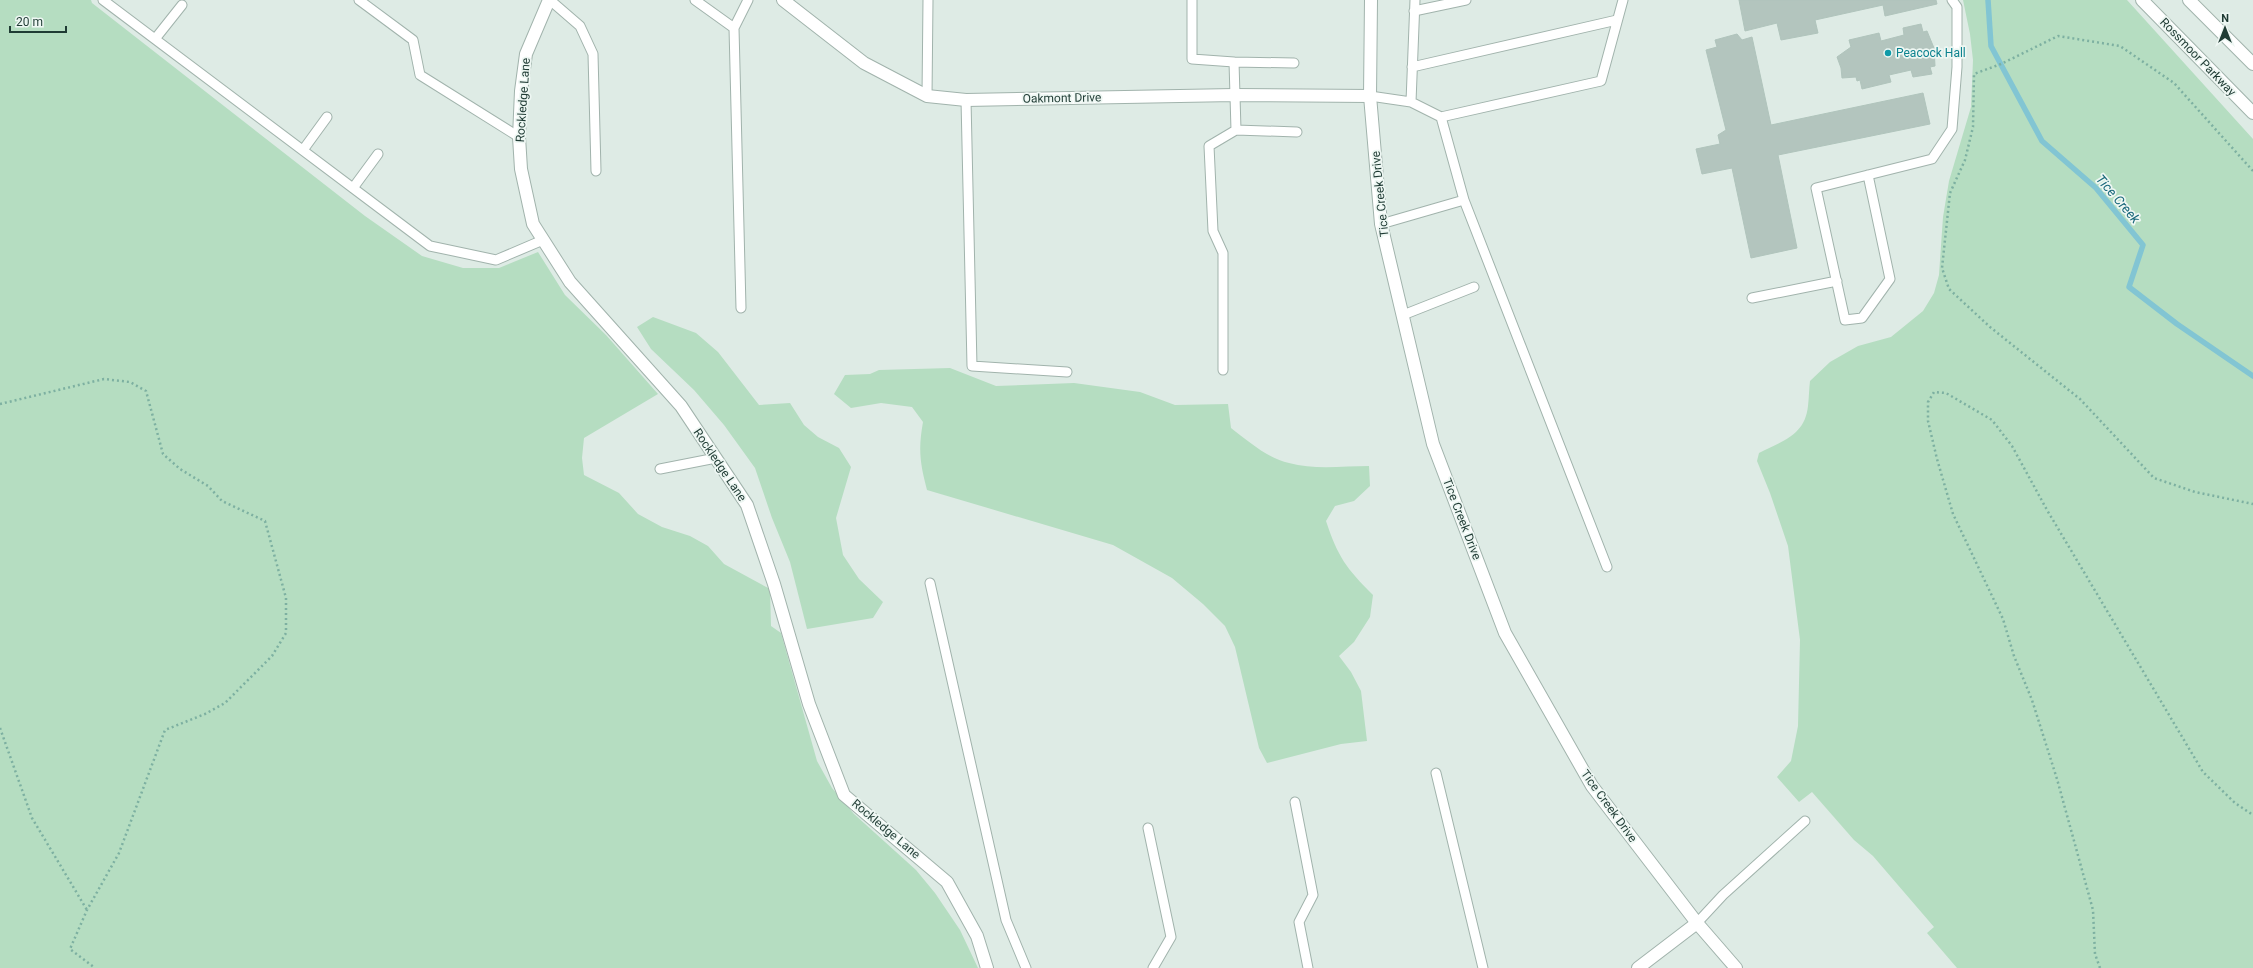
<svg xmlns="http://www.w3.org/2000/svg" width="2253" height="968" viewBox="0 0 2253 968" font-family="Roboto,sans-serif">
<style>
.green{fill:#b5ddc1}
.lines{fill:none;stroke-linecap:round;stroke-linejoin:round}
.stream{stroke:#82c5d3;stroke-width:5.5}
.building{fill:#b3c5be;stroke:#b0c4bc}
.service-casing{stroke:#a1b3ac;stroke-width:11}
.minor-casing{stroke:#a1b3ac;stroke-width:14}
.tertiary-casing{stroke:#a1b3ac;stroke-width:14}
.path{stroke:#7db0a1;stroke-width:2.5;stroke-dasharray:2 3;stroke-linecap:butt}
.service{stroke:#fff;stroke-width:9}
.minor{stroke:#fff;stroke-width:12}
.tertiary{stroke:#fff;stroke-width:12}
.culture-dot{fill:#0f9aa8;stroke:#eef7f3;stroke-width:1.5}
.labels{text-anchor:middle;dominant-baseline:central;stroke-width:3.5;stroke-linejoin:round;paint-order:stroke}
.culture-label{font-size:12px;fill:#0d838f;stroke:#eef7f3;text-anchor:start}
.street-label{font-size:12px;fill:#1f3b34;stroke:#eef7f3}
.water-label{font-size:13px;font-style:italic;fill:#166679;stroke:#eef7f3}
</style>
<rect width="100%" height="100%" fill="#deebe5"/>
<path class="green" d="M0,0H91L92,3L365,216L422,256L463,268H499L538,252L565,295L606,335L658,394L584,438L582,458L584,475L619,493L638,514L662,527L690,536L708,546L724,564L770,589L771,626L781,633L817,761L832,788L854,814L916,870L935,893L960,930L978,968H0Z
M1963,0H2127L2253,139V968H1957L1927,933L1934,927L1873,856L1854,840L1812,792L1799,802L1777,777L1791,761L1798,726L1800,640L1788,546L1770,493L1757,461L1759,453C1783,441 1805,435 1808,406C1809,397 1809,389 1810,381L1830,362L1858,346L1891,337L1923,311L1934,293L1939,275L1943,217L1949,181L1971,107L1973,60L1970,34Z
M653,317L696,333L718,352L759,405L790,403L804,425L818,437L839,448L851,467L836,518L843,555L859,579L883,602L873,618L807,629L790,562L772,518L755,468L724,425L694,390L651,349L637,327Z
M950,368L996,386L1074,383L1140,392L1175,405L1228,404L1231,428C1248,441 1267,458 1289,463C1314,470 1343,466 1369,466L1370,486L1354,501L1335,506L1326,521C1338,557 1346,568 1373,595L1370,617L1354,642L1339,656L1351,672L1361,691L1367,741L1341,744L1267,763L1259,748L1235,647L1225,626L1203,604L1172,578L1113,545L927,490C920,463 918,450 923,422L912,407L881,403L851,408L834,394L845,375L870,374L879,370Z"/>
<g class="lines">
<path class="stream" d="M1988,0L1991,46L2042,141L2096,188L2143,245L2129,287L2177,324L2253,376"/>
</g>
<path class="building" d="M1739,0H1936L1937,4L1885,16L1883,5L1815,20L1818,33L1781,40L1777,23L1745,31Z
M1921,24L1923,32L1927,31L1934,48L1935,66L1930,67L1932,74L1913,77L1911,70L1889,75L1891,82L1862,89L1860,80L1857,81L1856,77L1842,78L1841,68L1837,57L1851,47L1849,40L1879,33L1881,41L1904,35L1903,28Z
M1737,34L1742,40L1752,37L1771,125L1923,93L1930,124L1778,155L1797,248L1751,258L1732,168L1702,174L1696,149L1720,144L1718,135L1726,130L1706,50L1717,47L1715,40Z"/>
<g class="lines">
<defs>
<path id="service" d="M103,0L430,246L496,260L543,240
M359,0L413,40L420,75L519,137
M550,0L580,26L593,54L596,171
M695,0L734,28
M1192,0V59L1234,62L1236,130L1209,146L1213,231L1223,253V370
M1414,11L1466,0
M155,39L182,5
M1234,62L1294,63
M1412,67L1617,20
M927,96L928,0
M1370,96L1411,102L1415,0
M966,100L972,366L1067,372
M1411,102L1441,117L1601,81L1623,0
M1441,117L1464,200L1607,567
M1236,130L1297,132
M303,150L327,117
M1868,175L1890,279L1862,318L1845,320L1816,188L1932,159L1952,129L1957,67V7L1952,0
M353,188L378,154
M1381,224L1464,200
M1752,298L1837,281
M741,308L734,28L748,0
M1403,315L1474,287
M660,469L716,458
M930,583L1006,920L1026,968
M1436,773L1483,968
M1295,802L1313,895L1299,922L1308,968
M1148,828L1171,937L1153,968
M1697,923L1723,895L1805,821"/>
<path id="minor" d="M549,0L526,54L521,91L519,137L521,169L533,224L570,282L681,406L747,505L774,584L809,704L844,795L947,882L977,936L987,968
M783,0L864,63L927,96L966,100L1234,95L1370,96
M1638,968L1697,923"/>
<path id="tertiary" d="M1371,0L1370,96L1381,224L1433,444L1505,633L1592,786L1697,923L1736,968
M2142,0L2253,113
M2189,0L2253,64"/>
</defs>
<use href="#service" class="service-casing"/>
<use href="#minor" class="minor-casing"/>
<use href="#tertiary" class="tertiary-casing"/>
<path class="path" d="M2253,171L2174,83L2120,46L2058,36L2001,64L1974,74L1973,127L1965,160L1950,193L1942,268L1949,289L1990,327L2080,399L2154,478L2195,492L2253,504
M0,404L104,379L130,382L146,391L163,454L180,469L208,486L222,501L265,521L286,598V633L272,656L225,703L205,714L165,730L119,853L87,910L70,949L95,968
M0,728L32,818L87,910
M2100,968L2095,954L2093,910L2057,779L2032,700L2014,656L2003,619L1953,514L1937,459L1928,421V402L1934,392L1946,393L1992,420L2012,446L2047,510L2203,772L2235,803L2253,815"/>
<use href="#service" class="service"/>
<use href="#minor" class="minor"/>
<use href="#tertiary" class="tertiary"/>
</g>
<circle class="culture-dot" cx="1888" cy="53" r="4"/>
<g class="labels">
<g class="culture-label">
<text x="1896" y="53">Peacock Hall</text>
</g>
<g class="street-label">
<text transform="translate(2198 57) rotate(46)">Rossmoor Parkway</text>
<text transform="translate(1062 98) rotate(-1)">Oakmont Drive</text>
<text transform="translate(523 100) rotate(-86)">Rockledge Lane</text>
<text transform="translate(1380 194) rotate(-96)">Tice Creek Drive</text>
<text transform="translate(720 465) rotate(56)">Rockledge Lane</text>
<text transform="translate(1462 519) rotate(69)">Tice Creek Drive</text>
<text transform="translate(1609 806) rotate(54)">Tice Creek Drive</text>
<text transform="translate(886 829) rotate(40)">Rockledge Lane</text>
</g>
<g class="water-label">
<text transform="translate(2118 199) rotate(49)">Tice Creek</text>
</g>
</g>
<g transform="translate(2225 28)" stroke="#eef7f3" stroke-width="3" paint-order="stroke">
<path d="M0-3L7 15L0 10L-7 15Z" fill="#1f3b34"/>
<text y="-6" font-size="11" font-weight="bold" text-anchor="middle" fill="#1f3b34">N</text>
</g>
<path d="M10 26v6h56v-6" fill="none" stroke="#1f3b34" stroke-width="2"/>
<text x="16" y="26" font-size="12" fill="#1f3b34" stroke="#eef7f3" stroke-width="3" paint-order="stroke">20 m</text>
</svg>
